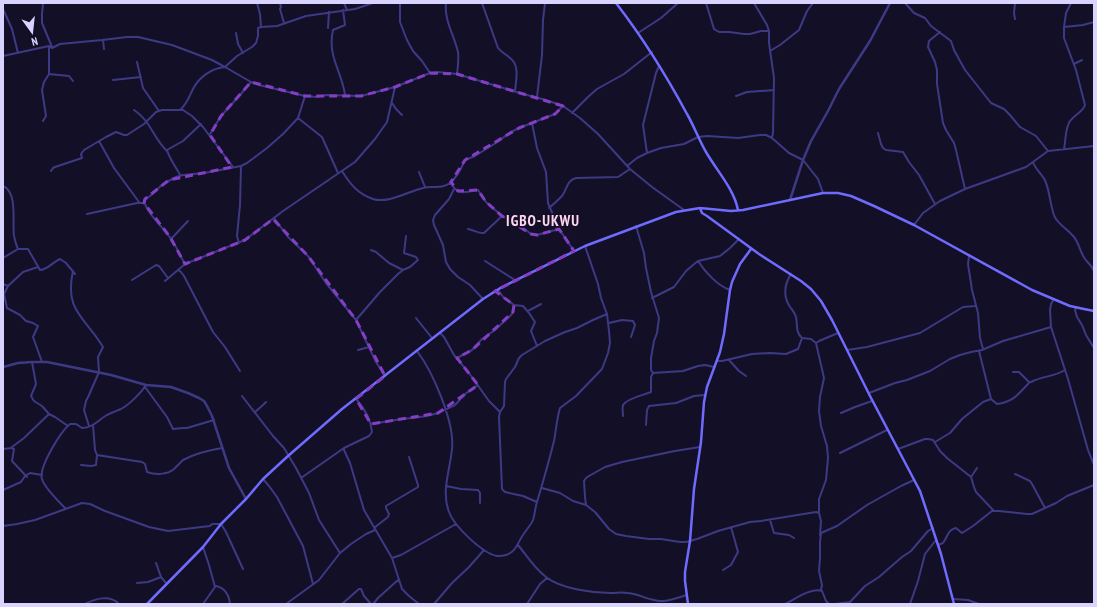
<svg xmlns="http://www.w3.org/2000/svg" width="1097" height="607" viewBox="0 0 1097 607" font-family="'PT Sans Narrow',sans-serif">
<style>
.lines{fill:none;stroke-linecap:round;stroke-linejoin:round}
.minor{stroke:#3d3a85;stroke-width:2}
.tertiary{stroke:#3d3a85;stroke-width:2.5}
.secondary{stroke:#6f6bff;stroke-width:2.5}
.marked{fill:none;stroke:#843dc5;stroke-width:3;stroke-dasharray:8 5;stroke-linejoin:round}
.labels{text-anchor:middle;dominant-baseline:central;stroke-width:3.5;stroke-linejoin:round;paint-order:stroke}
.district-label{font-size:15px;font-weight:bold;letter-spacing:1px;fill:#ffd6f0;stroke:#130f26}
</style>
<rect width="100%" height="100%" fill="#130f26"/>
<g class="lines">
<path class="minor" d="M43,3L42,14V23L52,47
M280,3L281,7L280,9L284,23
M344,3L347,10
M400,3V22L407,40L413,51L422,61L430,73
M446,3C444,20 454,35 458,52C459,59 458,66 457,74
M482,3L498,48C502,53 506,54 510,58C520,65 516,81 515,91
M706,3L714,29L719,32H729L744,34H750L761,31H769
M754,3L767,25L769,31V43L774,78L773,133L772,137
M905,3L914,13L925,18L931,26L951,41L954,50L965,70L991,103L1004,109L1010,115L1020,127L1036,136L1048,151
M1015,3L1014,13L1015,19
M3,9L12,29L18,53
M343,10L345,25L333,30C327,57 342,71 345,95
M261,27L277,26L306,16L355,9L373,3
M1064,27L1083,25L1094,22
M328,28L329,12
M940,32L929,41L928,47L935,62L937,70V84L943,123L946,130L954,143L956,150L965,189
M236,33L238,44L243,53
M638,33L661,18L678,3
M103,40L104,49
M770,51L780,45L799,30L807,11L813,3
M3,56L49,46L52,48L60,44L102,40L127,37H138L172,45L212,60L225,67L251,82L259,85L305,96L317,97L326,95L361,96L395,87L430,73L438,72L457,74L523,94L546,100L563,106L580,118L598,134L630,169L652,187L684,210
M137,62L143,88L159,111
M1074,64L1082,60
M49,74L69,76L73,81
M113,80L141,77
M736,96L747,92L774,90
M537,97L542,55L543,20L545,3
M392,103L396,109L402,115
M134,110C151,121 153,138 167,151
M180,110C187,104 189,97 193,89C199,77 212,68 225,67L237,56L252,47L256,43L258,36V28L261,27L260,14L257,3
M572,113L589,96L597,89L624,74L652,52
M298,118L322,137L338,173
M43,121L46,116L42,90L44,82L49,74V46
M532,123L537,148L546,172L548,203L559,229L574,251
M878,133L881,144L883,148L886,150L903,152L909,162L919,175L935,204
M210,134L221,116L240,95L251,82
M99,141L114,168L139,202
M1064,149C1066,140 1065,128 1070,121C1075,114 1083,112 1085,105L1076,70L1064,38V27L1066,13L1071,3
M647,153L643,125L656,73L659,66
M1033,162C1036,171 1044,175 1046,183C1050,192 1051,213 1056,219C1061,226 1068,230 1074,237C1079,243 1080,252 1085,259C1088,263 1092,266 1094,271
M627,166L637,158L647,153L661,148L684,144L698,137L707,136L738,138L760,135H766L772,138L789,153L803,160L818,179L823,193
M51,171L53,168L55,167L82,158L81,154L84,150L106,137L116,132L124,135H127L144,124L156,112L162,110H183L192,116L203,127L233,167
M342,171C350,184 358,194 373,199C388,204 409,191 423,188C432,185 441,190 450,183C456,178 462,167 465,160L475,156L499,141L509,133L519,128L555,114L563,106
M419,172L425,187
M180,175C176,167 169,158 167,150L183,141L201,124
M450,182C459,197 464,192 478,190L486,202L502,216L518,224L531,234L537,235L559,229
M3,186C18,192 12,223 14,236C15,240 16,245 18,249
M454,189L449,199L435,215L433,220L434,225L443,245L446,262L450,269L458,277L470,285L483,299
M549,208C554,204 558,200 562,196C568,188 566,181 576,178L618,177L630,169
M87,214L137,203H144
M274,218L288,237L308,256L326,283L356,320
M914,225L923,213L940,201L965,189L1026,167L1048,151L1094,146
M468,229C474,230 479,234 484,233L502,216
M171,239L188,221
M239,243L237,236L240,205L241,166
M371,250L376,252L389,263L403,270
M969,256L968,264L972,290L978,313L980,338L983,349
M3,258L18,249H28L40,270C47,270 53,262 60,259L66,263L75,274
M485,261L515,280
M698,261C705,272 718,286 730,290
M185,264C180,256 177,247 171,239C164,228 146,213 144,200L150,196L163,184L176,177L183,175L204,173L241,166L247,163L267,148L283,134L298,118L305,96
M38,267L23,272L8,286L4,294L7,308L20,315L26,321L33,323L38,326L33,337L42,362
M178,270L181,272L184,276L213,332L225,347L240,371
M73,271C64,311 85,317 103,347L98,357L99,372L89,395L86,401L84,410L89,426
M791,274C784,285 783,296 790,307C793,311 795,313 796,317C798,325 795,332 802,338L811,339L816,343
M132,280L156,265L159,266L168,278
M165,281L185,264L245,240L283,211L355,162L375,139L387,122L395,87
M3,284L8,286
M498,290L504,298L514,305L523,306L529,313L535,322L531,331L537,346
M652,298L674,287L686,271L693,265L698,261L720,256L730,248L739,239
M1054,299L1051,304L1050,310L1051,327L1068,379L1088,450L1094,465
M1076,308L1075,310L1077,317L1082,325L1086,335L1094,348
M528,311L541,304
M416,318L432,338
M609,323L622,320L633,321L635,325L631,337
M440,333L444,337L454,355L469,373L489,401L500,412L499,417L502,489L505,492L523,496L537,502
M358,350L369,347
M847,350L867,347L920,333L963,307L975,306
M417,351C433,372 455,423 452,449C450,470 441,492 449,512C454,526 482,553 497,556C500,556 503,556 506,555C516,552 518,542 523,535C526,530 531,525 533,520C535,514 535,508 537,502C543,482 549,461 554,441C556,430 557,418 560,408L576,396L602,369L608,353L610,343L609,331L607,314L601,298L598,284L585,246
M979,351L991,399L997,404C1014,402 1019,393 1030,382
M457,358L472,350L482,339L495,330L512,314L514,305
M729,360L739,371L746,376
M717,361H722L752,354L770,353L786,354L798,349L802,338
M32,362L36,384L31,396L34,401L42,406L49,414L55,417L68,426
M1013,372H1019L1029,382H1031C1042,376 1054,377 1065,370
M653,373L683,371L698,366L705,365L714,367
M385,376L376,362L356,320L380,292L398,274L403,270L410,267L418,260L416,257L404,253L406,236
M145,387L167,417L173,429L183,428H187L214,420
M869,393L895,383L907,380L930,371L950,359L960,355L971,352L982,350L1003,341L1051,327
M242,396L273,436L284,448L296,468L309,493L319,520L340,553
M356,399C365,409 371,419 372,432L369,436L344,448V450L350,463L364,510L392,558L402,589L409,596L419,604
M255,412L263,405L266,402
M500,412L504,406L505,382L506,379L515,367L519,358L522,355L545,341L565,332L577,328L593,320L607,314
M841,413L855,407L872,401
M623,416C623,412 622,408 623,405C627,398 644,395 651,392V377L653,373L651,370V358L654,341L657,333L659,318L651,292L646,268L644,253L636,226
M371,424L402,419L412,418L427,416L438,413L455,405L465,394L478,385
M93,425L95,450L97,455L142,462L145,464L147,472C155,475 167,475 174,469C177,466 180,463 183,460C194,454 210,450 222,448
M646,425L647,410L649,406L676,403L694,396L705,395
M935,442L950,433L962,419L983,402L991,399
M12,448V447L24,438L49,414
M3,449L12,448L14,449L12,461L27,477
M898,449L925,439H928L933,440L940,451L947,458L971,477L974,487L976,492L994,511
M840,453L887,430
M81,465L91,466L96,465L97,455
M1015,474L1030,481L1032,484L1045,508
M971,477L977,468
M301,478L344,448
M263,479L269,486L277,497L303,546L313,584
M446,486L461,489L478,490L480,493V503
M542,488L560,493L573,501L586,505L595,512L609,529L616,534L626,536L649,539H661L680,542H686L697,539L718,531L750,522L761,521L816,512L819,513L821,521L820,535
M3,490L21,482L25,476L30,473L42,475
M586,505L585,497L584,481L586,478L589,476L605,467L622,462L675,451L700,447
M66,509C59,502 44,487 42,479C38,468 61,431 70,424H76L82,428C93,428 98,420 107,415C111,413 116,411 121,409C130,404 141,393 146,385
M819,513V499L826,480L828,458L827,446L821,426L819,411L820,397L824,378L816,343L819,341L838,333
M770,520L774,533L789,535L794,538
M3,526L17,524L35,520L82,503L90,504L105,511L149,527L168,531L210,526L212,524H221L226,532L243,569
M374,528L388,517L389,514L386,508V506L418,487V485L409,457
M518,545C527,556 534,568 546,577C561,589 593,593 611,593C617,593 622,592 627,593C636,593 644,598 654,600C665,603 676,598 687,595
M938,545L943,543C947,538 948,529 956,528L962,533L973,526L992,511H999L1027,514H1032L1056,503L1067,496L1094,485
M203,547L209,565L215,587L203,604
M392,558L401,555L456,524
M156,563L161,577
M723,570L731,565L738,552L731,527
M137,583L148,582L161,577L166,583
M215,587L216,586C225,588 229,595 230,604
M821,590L822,585L819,571L820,558V542L821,533L837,526L867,505L901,486L914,480
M953,599L968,600L979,604
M85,604C96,598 110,595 119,604
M286,604L319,580L340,553L351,544L366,534L375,530
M342,604L359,589H361L364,596L371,604
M373,604L378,598L398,580
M434,604L452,583L469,567L484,550
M527,604L540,584L547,578
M785,604C795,599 812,587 822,591L826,601L829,604
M835,604L850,602L865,586L879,577L902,557L911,551L928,531L933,528
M910,604L918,581L925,554L936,540
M1012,604H1020"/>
<path class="tertiary" d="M790,200L803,160L811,141L828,111L839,89L870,41L890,3
M3,367L18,363L32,362H47L111,375L146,385L171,387L188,393L199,398L204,401L207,406L212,416L229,468L246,499"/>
<path class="secondary" d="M616,3C643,38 666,75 687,114C694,126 699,140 706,152C717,171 734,189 738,210
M700,208L702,213L707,216L759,254L801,281L811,289L821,301L832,320L870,396L920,491L941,554L954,604
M147,604L203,547L221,524L246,499L263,479L288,456L342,409L483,299L502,287L585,246L676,212L700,208L731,211L743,210L823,193H838L851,196L874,206L914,225L1032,290L1070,306L1084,309L1094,311
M688,604L685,581V572L690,541L694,489L701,442L704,402L707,387L720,352L724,334L730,290L732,282L740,264L751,249"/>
</g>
<path class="marked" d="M430,73L457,74L563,106L555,114L519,128L465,160L451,182L458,191L478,190L486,202L502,216L531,234L537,235L559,229L574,251L495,291L514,305L513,312L472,350L457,358L478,385L438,413L371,424L356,399L385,376L356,320L308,256L273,219L245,240L185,264L170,237L144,203L145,199L169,180L232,167L210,135L221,116L251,82L305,96H361L395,87Z"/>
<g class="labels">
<g class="district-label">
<text x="543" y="220">IGBO-UKWU</text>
</g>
</g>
<rect width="1097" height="607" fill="none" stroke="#d9d4ff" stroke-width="8"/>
<g transform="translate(32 32) rotate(165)" stroke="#130f26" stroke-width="3" paint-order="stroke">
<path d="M0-3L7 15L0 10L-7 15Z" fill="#d9d4ff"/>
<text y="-6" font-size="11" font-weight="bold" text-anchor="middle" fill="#d9d4ff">N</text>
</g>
</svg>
